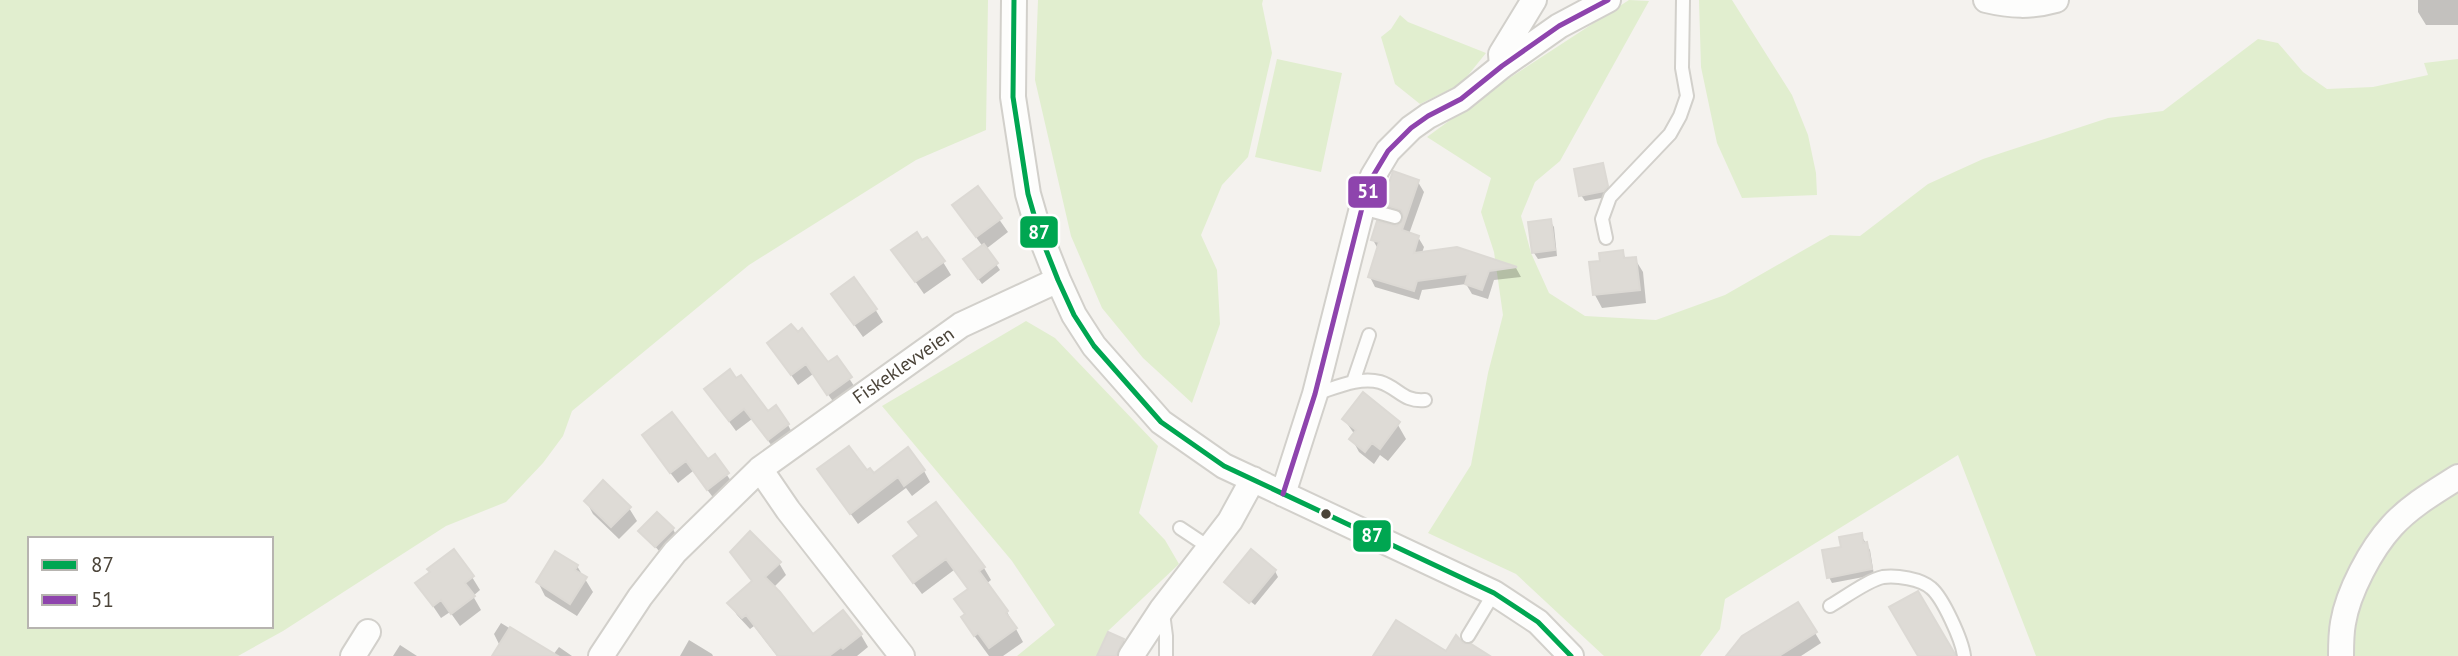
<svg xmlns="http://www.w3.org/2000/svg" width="2458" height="656" viewBox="0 0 2458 656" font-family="'PT Sans',sans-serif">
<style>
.green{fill:#e1eecf;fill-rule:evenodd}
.shadow{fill:#0003}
.building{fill:#dedbd6;stroke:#dcd9d4;stroke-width:2}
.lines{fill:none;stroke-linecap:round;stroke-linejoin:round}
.service-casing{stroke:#d2d0cb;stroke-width:16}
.minor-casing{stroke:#d2d0cb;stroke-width:28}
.service{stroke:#fdfdfc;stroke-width:12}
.minor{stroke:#fdfdfc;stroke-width:24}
.bus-1-casing{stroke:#fff;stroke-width:10}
.bus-2-casing{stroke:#fff;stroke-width:10}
.bus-1{stroke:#00a651;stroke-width:5}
.bus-2{stroke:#8e44ad;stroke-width:5}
.bus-dot{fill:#4b4439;stroke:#fff;stroke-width:2.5}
.labels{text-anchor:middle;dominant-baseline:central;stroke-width:6;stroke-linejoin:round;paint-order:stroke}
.street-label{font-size:19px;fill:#4b4439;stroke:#fff}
.line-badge{stroke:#fff;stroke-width:2.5}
.badge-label{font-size:19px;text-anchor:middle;font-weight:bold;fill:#fff}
</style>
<rect width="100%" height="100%" fill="#f4f2ee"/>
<path class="green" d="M0,0H988L986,130L916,160L749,265L572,411L563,436L543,463L506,502L446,526L283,631L238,656H0ZM30,539H271V626H30Z
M1038,0H1263L1262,4L1272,53L1248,157L1222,185L1201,235L1217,270L1220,324L1192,403L1143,358L1102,308L1071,236L1035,80Z
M1629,0L1649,1L1560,161L1535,182L1521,216L1531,253L1549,293L1585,316L1656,320L1725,295L1830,235L1860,236L1928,184L1983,159L2108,118L2163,111L2258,39L2278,43L2303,72L2327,89L2373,87L2428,75L2424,63L2458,59V656H2036L1958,455L1725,599L1720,629L1700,656H1604L1516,574L1428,533L1471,465L1488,373L1503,315L1494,252L1481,212L1491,178L1427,137L1494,88Z
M1699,0H1732L1792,95L1808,135L1816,173L1817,195L1742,198L1717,143L1701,67Z
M1400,15L1408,22L1486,53L1461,84L1420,104L1395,84L1381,37L1391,29Z
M1277,59L1342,73L1321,172L1255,157Z
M1026,321L1055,338L1158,446L1139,513L1165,540L1179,564L1108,631L1099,656H1017L1055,625L1012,561L882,406Z"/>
<path class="shadow" d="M2418,0H2458V25H2426L2418,12Z
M1602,165L1610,193L1607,197L1585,201L1581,195Z
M1418,182L1424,192L1409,234L1418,237L1424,247L1422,253L1457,249L1516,268L1521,277L1494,280L1488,299L1472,294L1466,284L1422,290L1419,300L1375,287L1370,277L1378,249L1373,240L1397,227L1405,219L1390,214L1384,204Z
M977,188L1008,232L986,249L1000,270L982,284L969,266L983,247L954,206Z
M1550,221L1554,227L1557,256L1538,259L1534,253L1530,223Z
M894,251L943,262L951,275L924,294Z
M1622,252L1627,260L1635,259L1643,272L1646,303L1602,308L1595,295L1602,262Z
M833,295L875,309L883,322L863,337Z
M769,343L828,365L836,358L856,389L835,404L813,374L798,385Z
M1363,395L1398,425L1406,439L1388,461L1380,455L1374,464L1359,452L1352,439L1355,435L1344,419Z
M713,400L768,414L788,425L794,436L775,450L752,419L736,431Z
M650,446L708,462L714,457L734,485L715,500L693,471L678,483Z
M819,470L867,473L874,476L924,471L930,482L912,496L906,488L858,524Z
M586,501L629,508L637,521L619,539L593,514Z
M935,504L984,568L991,580L986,584L1007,612L1023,642L1003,656H989L970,630L966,616L956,599L969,590L954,570L922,594L903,569L920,538L911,523Z
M673,529L676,535L660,552L641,531Z
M1861,535L1870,550L1874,575L1832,583L1829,577L1843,548Z
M732,552L779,563L786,575L773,588L812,636L861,635L868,647L857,656H777L754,626L750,629L737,615L729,603L753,582Z
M577,566L593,592L577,616L545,596L538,582Z
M1275,571L1278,577L1255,605L1226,582Z
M472,577L480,590L473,596L481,610L460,626L450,612L441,618L418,584Z
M1798,604L1821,643L1801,656H1729Z
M501,623L553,655L559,647L572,656H494L500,646L494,634Z
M689,640L712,654L713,656H680Z
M1123,640L1127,646L1122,656H1099Z
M400,645L417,656H393Z"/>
<path class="building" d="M1603,163L1608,186L1604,191L1579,196L1574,169Z
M1393,171L1419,180L1402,230L1419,236L1414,253L1457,247L1517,267L1489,271L1482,290L1465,284L1468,274L1417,281L1414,291L1368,277L1379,242L1371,240L1377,221L1397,226L1404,219L1401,210L1382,204Z
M978,186L1002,218L976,237L952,205Z
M1551,219L1555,250L1532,253L1528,222Z
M917,232L922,240L927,237L945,261L915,282L891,250Z
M984,244L998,263L978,279L963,259Z
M1623,250L1624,258L1636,257L1640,290L1593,295L1589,262L1600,261L1599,253Z
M854,277L877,309L854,325L831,294Z
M791,324L798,332L802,328L828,362L837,356L852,377L827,395L806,364L791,375L767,343Z
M730,369L736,378L741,375L768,411L776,405L789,424L768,440L744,409L729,421L704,389Z
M1363,392L1400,422L1380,449L1372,443L1365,452L1349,439L1356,430L1342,419Z
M672,412L708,459L715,454L729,473L707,490L686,461L670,473L642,435Z
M849,446L867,470L870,468L874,473L908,447L925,470L904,486L898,477L850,514L817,469Z
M603,480L631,507L611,527L584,501Z
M936,502L985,567L979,571L1008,611L1006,613L1017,628L989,648L978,633L974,636L961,617L965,614L954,599L968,589L946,559L913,583L893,556L919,536L908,522Z
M657,512L674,528L655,547L638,531Z
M750,531L781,562L765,577L780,592L813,634L843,610L862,634L843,649L841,647L829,656H778L746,615L742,618L727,603L752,581L730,552Z
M1862,533L1863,543L1867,542L1872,569L1827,578L1822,550L1841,547L1839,537Z
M454,549L474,576L465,583L475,596L451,614L441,600L433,606L415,583L430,572L427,569Z
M1251,549L1276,570L1249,603L1224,582Z
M555,551L578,565L575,570L587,577L570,604L536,582Z
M1918,591L1955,654V656H1918L1889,607Z
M1798,602L1817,632L1779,656H1726L1742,636Z
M1396,620L1446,651L1456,635L1463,643L1471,644L1490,656H1373Z
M510,627L558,656H492Z
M1108,632L1124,639L1116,656H1097Z"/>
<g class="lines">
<defs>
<path id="service" d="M1362,208L1395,217
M1606,238L1602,219L1610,197L1670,134L1680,116L1687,96L1682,68L1683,0
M1353,382L1369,335
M1315,394C1335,388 1359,376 1380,382C1399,388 1403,402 1425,400
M1180,528L1210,548
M1830,606C1844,598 1868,580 1883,577C1896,575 1921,579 1931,588C1943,598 1962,640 1964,656
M1163,613L1166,636V656
M1468,636L1494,593"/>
<path id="minor" d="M1014,0L1013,97L1028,194L1039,232L1058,280L1074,315L1094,346L1161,422L1224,466L1494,593L1538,622L1571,656
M1986,0C2011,6 2031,7 2056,0
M1502,66L1501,54L1534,0
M760,469L788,510L902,656
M1283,494L1315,394L1362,208L1373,176L1388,151L1411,128L1428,116L1461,99L1502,66L1559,26L1608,0
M353,656L368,632
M601,656L640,597L675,552L760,469L961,325L1058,280
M1131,656L1162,609L1230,521L1253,479
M2341,656C2341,645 2341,634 2343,623C2348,592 2371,549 2392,526C2410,506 2436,491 2458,477"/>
</defs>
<use href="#service" class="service-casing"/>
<use href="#minor" class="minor-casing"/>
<use href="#service" class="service"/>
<use href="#minor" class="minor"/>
<defs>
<path id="bus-1" d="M1014,0L1013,97L1028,194L1039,232L1058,280L1074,315L1094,346L1161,422L1224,466L1494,593L1538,622L1571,656"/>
<path id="bus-2" d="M1283,494L1315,394L1362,208L1373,176L1388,151L1411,128L1428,116L1461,99L1502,66L1559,26L1608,0"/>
</defs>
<use href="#bus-1" class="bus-1-casing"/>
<use href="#bus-2" class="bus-2-casing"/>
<use href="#bus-1" class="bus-1"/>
<use href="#bus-2" class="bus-2"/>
</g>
<circle class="bus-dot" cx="1326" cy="514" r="6"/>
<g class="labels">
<g class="street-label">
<text transform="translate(903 365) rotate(-35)">Fiskeklevveien</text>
</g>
</g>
<g class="line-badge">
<rect x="1347" y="175" width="41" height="34" rx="7" fill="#8e44ad"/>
<rect x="1019" y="215" width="40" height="34" rx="7" fill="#00a651"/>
<rect x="1352" y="519" width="40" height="34" rx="7" fill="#00a651"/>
</g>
<g class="badge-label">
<text x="1368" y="198">51</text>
<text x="1039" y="239">87</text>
<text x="1372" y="542">87</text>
</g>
<rect x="28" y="537" width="245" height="91" fill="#ffffff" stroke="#b7b4b0" stroke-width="2"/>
<rect x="42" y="560" width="35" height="10" fill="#00a651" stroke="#b7b4b0" stroke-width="2"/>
<text x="91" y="572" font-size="21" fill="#4b4439">87</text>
<rect x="42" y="595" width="35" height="10" fill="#8e44ad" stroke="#b7b4b0" stroke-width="2"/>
<text x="91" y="607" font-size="21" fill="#4b4439">51</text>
</svg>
